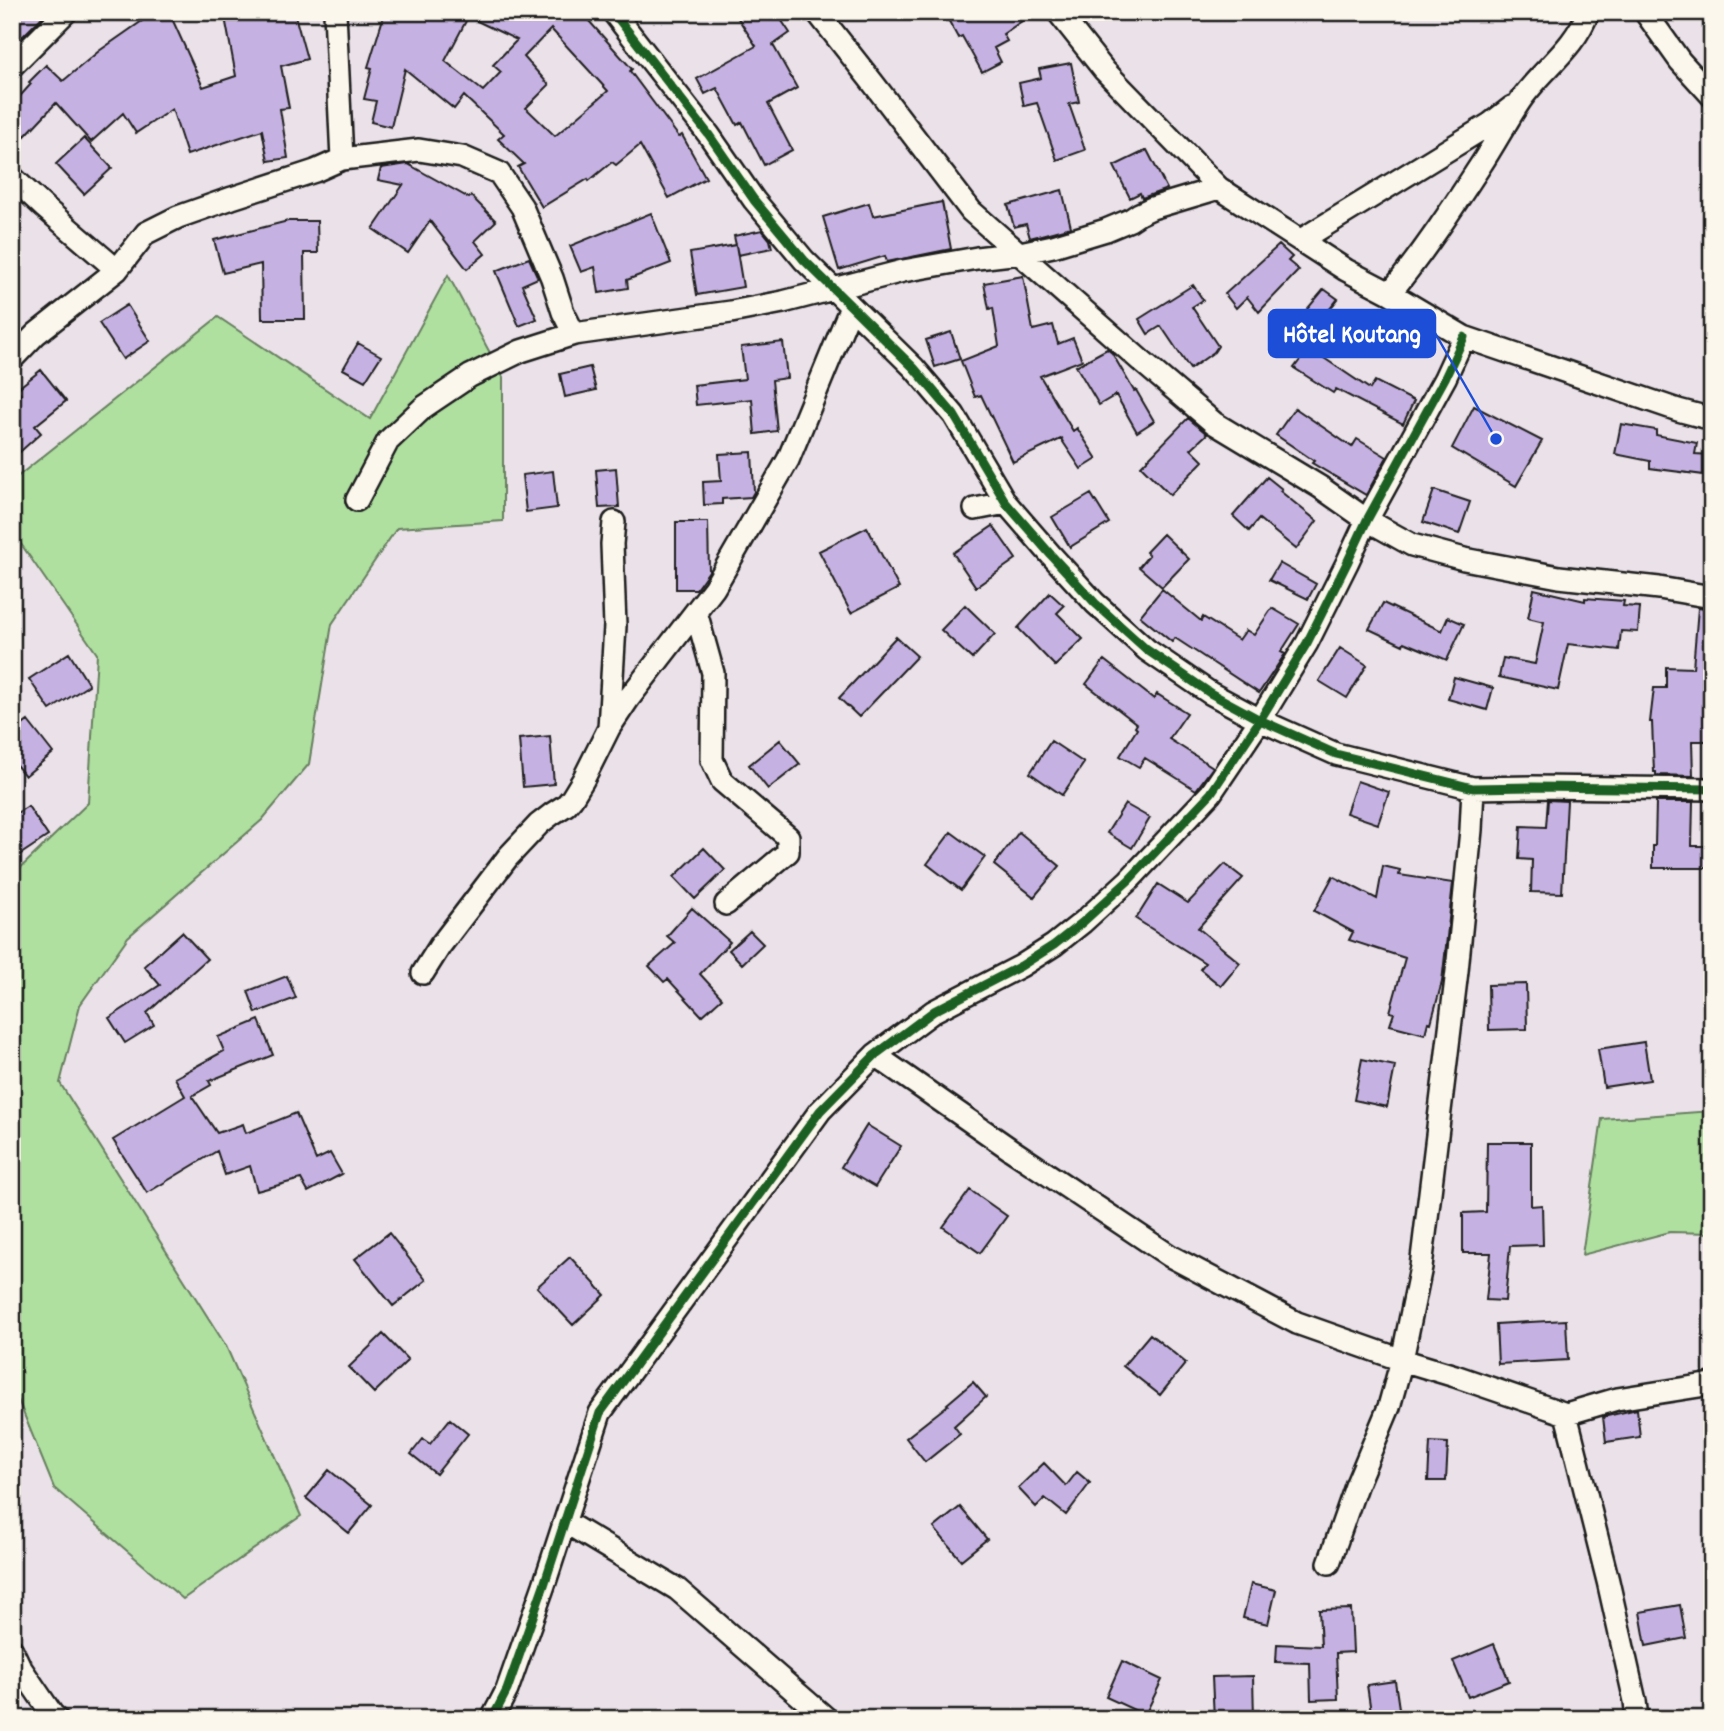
<svg xmlns="http://www.w3.org/2000/svg" width="1724" height="1731" viewBox="0 0 1724 1731" font-family="Dekko,sans-serif">
<style>
.green{fill:#afe0a0;stroke:#667e5e;stroke-width:2}
.building{fill:#c6b2e2;stroke:#1c1c1c;stroke-width:2;fill-rule:evenodd}
.lines{fill:none;stroke-linecap:round;stroke-linejoin:round}
.minor-casing{stroke:#1c1c1c;stroke-width:26}
.minor{stroke:#fbf7ec;stroke-width:21}
.cycleway-casing{stroke:#fbf7ec;stroke-width:13}
.cycleway{stroke:#1b5e20;stroke-width:9}
.leader{fill:none;stroke:#1d4ed8;stroke-width:2.5}
.callout-dot{fill:#1d4ed8;stroke:#fbf7ec;stroke-width:2.5}
.callout{fill:#1d4ed8;stroke:#1d4ed8;stroke-width:2.5}
.callout-label{font-size:26px;text-anchor:middle;font-weight:bold;fill:#fff}
</style>
<rect width="100%" height="100%" fill="#ebe2e9"/>
<filter id="ink" filterUnits="userSpaceOnUse"><feTurbulence type="fractalNoise" baseFrequency=".0143" numOctaves="2"/><feDisplacementMap in="SourceGraphic" scale="14" xChannelSelector="R" yChannelSelector="G"/><feConvolveMatrix kernelMatrix="1 2 1 2 8 2 1 2 1" color-interpolation-filters="sRGB"/></filter>
<g filter="url(#ink)">
<path class="green" d="M448,275L503,377V521L397,528L332,624L309,764L262,820L128,937L80,1005L60,1083L226,1346L301,1516L183,1599L54,1488L12,1385V876L88,803L97,654L12,531V481L218,317L370,419Z
M1712,1111V1233L1670,1232L1582,1255L1602,1119Z"/>
<path class="building" d="M12,12H47L22,37L12,29Z
M155,12H169L203,87L236,76L224,12H294L307,59L281,66L289,108L280,109L288,158L268,161L262,130L187,155L172,109L136,133L123,113L91,142L56,103L25,136L12,125V105L31,84L29,82L46,65L63,81L99,51Z
M385,12H449L466,21L445,61L483,91L501,72L493,65L517,40L458,12H581L632,69L630,71L679,137L682,135L706,178L669,198L640,145L616,165L612,162L589,181L588,179L542,207L518,167L524,164L498,139L504,134L464,96L454,109L405,69L391,127L371,122L376,101L364,99L372,68L368,67ZM551,29L608,91L555,136L526,108L549,85L524,57Z
M734,12H776L790,33L773,45L797,88L768,104L792,150L764,165L742,122L737,125L717,88L705,94L697,79L756,46Z
M944,12H1035L1003,34L1007,41L994,48L1001,62L982,72L962,36L958,38Z
M1071,63L1079,102L1069,104L1085,150L1057,160L1037,103L1024,106L1019,83L1041,78L1039,69Z
M84,138L112,168L84,194L56,164Z
M1147,150L1167,189L1142,198L1140,193L1130,198L1114,166Z
M408,164L469,198L471,196L496,221L475,241L485,254L467,269L430,221L408,253L373,229L403,185L378,180L381,168Z
M1062,190L1071,227L1030,238L1026,224L1014,227L1008,205Z
M942,202L951,249L887,262L885,256L839,270L823,217L869,203L873,216Z
M651,213L671,263L627,280L628,288L599,293L595,267L581,272L570,246Z
M288,221H317L318,253H304L305,319H262L261,264L223,273L214,240Z
M762,230L770,240L772,248L738,255L734,236Z
M736,245L743,287L697,295L690,253Z
M1279,245L1292,257L1288,261L1299,270L1259,312L1247,297L1236,308L1225,294Z
M529,258L538,278L522,285L537,319L519,326L496,271Z
M1023,276L1033,330L1053,325L1058,344L1073,338L1082,360L1040,376L1073,431L1077,428L1097,459L1081,469L1061,439L1063,438L1013,462L981,395L975,397L961,361L999,346L993,308L989,309L984,283Z
M1193,285L1203,300L1192,307L1218,346L1214,352L1190,369L1161,326L1148,334L1139,319Z
M1324,289L1338,299L1301,344L1288,332Z
M127,305L150,341L123,359L99,323Z
M951,332L960,359L935,367L926,340Z
M783,342L787,378L772,380L777,431L755,434L752,399L696,405L694,385L745,379L741,347Z
M358,343L381,356L365,381L343,369Z
M1309,348L1370,389L1375,381L1414,401L1403,424L1336,389L1333,393L1294,368Z
M1107,349L1112,353L1134,391L1136,390L1154,421L1137,432L1116,395L1099,405L1076,366Z
M590,367L596,390L565,397L560,374Z
M41,370L66,401L35,426L41,433L12,459V403L21,395L17,389Z
M1474,406L1542,441L1516,486L1452,448Z
M1295,408L1352,447L1357,439L1387,457L1366,495L1312,463L1314,461L1276,435Z
M1188,418L1207,434L1191,449L1203,461L1170,495L1141,466Z
M1621,424L1656,430V435L1697,443L1695,454L1712,455V476L1650,468V461L1615,454Z
M752,452L754,492L751,497L722,499V504L704,505L703,482L721,481L719,454Z
M616,468L619,507L599,508L596,470Z
M553,471L557,508L526,512L522,475Z
M1267,477L1282,489L1280,491L1317,521L1296,549L1259,519L1249,531L1233,516Z
M1434,490L1470,502L1459,534L1423,522Z
M1091,494L1109,523L1070,547L1052,517Z
M676,522H708L709,571L696,589H676Z
M993,526L1016,559L976,587L953,553Z
M867,527L899,588L851,613L819,551Z
M1163,534L1189,559L1162,587L1139,567L1149,555L1146,552Z
M1279,563L1316,584L1308,599L1269,580Z
M1162,589L1201,621L1203,617L1239,640L1246,630L1254,635L1272,608L1299,624L1281,652L1285,654L1259,693L1175,638L1172,642L1140,616Z
M1534,589L1585,601V598L1624,601L1623,606L1640,607L1638,632L1621,631L1619,650L1568,644L1558,690L1499,677L1503,658L1535,664L1544,622L1528,618Z
M1050,593L1064,606L1057,613L1083,639L1055,666L1018,628Z
M1383,603L1442,631L1448,617L1464,624L1447,660L1404,642L1403,645L1369,629Z
M965,605L995,634L972,659L941,630Z
M1698,608L1712,610V741H1692L1693,776L1656,775V772H1654L1652,722H1650L1654,688H1666V667L1693,668Z
M896,637L917,656L859,717L839,698Z
M1340,648L1367,665L1347,698L1319,681Z
M69,653L89,685L50,710L29,679Z
M1104,660L1154,699L1157,694L1187,713L1169,739L1213,767L1196,790L1145,758L1139,767L1120,756L1137,729L1135,727L1137,724L1086,684Z
M1454,677L1493,688L1487,710L1448,699Z
M28,721L53,753L25,776L12,760V733Z
M550,736L554,784L523,787L519,739Z
M780,740L800,764L768,789L749,765Z
M1051,741L1084,763L1062,795L1030,773Z
M1357,781L1389,792L1378,824L1346,813Z
M1548,800L1567,801L1562,893L1531,892L1532,860L1519,859L1521,826L1546,827Z
M1656,802H1693L1692,846H1712V868H1653V846H1655Z
M1125,804L1150,818L1132,848L1107,833Z
M28,806L48,836L12,860V816Z
M951,832L985,857L961,890L927,864Z
M1019,832L1060,866L1034,897L994,865Z
M704,848L725,870L695,899L674,877Z
M1225,864L1243,878L1198,928L1240,963L1221,986L1200,969L1205,963L1136,919L1158,884L1188,903Z
M1383,866L1400,870L1399,875L1453,883L1442,982L1431,1023L1428,1022L1425,1034L1390,1025L1394,1013L1390,1012L1405,958L1349,940L1353,932L1314,911L1333,876L1377,899Z
M692,908L730,942L700,974L722,998L702,1016L668,979L664,982L649,966L675,943L667,936Z
M750,931L763,944L742,964L729,950Z
M182,932L207,959L147,1013L154,1025L125,1043L109,1018L160,985L144,966Z
M287,976L296,998L256,1013L248,991Z
M1526,984L1527,1029L1489,1030L1488,985Z
M259,1020L273,1055L209,1081L211,1085L192,1096L217,1133L243,1124L246,1133L296,1113L316,1160L330,1153L342,1174L308,1192L301,1179L257,1191L250,1166L225,1175L217,1151L147,1193L113,1140L185,1096L175,1078L224,1051L218,1037Z
M1644,1042L1650,1080L1604,1087L1598,1049Z
M1362,1059L1395,1066L1387,1107L1354,1100Z
M867,1125L901,1146L875,1187L841,1167Z
M1487,1142H1531V1206L1542,1205L1543,1245L1510,1246L1505,1301L1486,1300L1491,1253H1463V1213L1486,1212Z
M970,1190L1007,1216L980,1253L943,1227Z
M389,1233L426,1280L393,1306L355,1259Z
M570,1257L605,1295L573,1325L537,1287Z
M1566,1320L1568,1360L1498,1364L1496,1324Z
M383,1334L408,1360L374,1393L349,1367Z
M1150,1334L1186,1363L1160,1395L1123,1366Z
M973,1382L986,1397L954,1426L960,1434L925,1462L906,1438L948,1405L947,1404Z
M1637,1409L1640,1437L1606,1442L1603,1417Z
M450,1419L468,1434L436,1474L411,1454L423,1439L430,1444Z
M1430,1442L1448,1443L1446,1481H1428Z
M1044,1463L1066,1486L1077,1472L1090,1483L1066,1515L1045,1498L1036,1507L1018,1488Z
M329,1470L372,1505L349,1533L306,1498Z
M960,1507L987,1539L961,1560L934,1528Z
M1251,1584L1276,1590L1268,1624L1243,1618Z
M1680,1605L1686,1638L1646,1646L1640,1612Z
M1351,1609L1353,1652L1336,1653L1338,1699L1311,1700L1310,1663L1276,1662L1277,1644L1321,1646L1319,1610Z
M1494,1644L1509,1681L1468,1697L1453,1661Z
M1122,1661L1162,1680L1145,1715L1106,1697Z
M1253,1676L1254,1719H1214L1212,1677Z
M1395,1681L1400,1715L1372,1719L1367,1685Z"/>
<g class="lines">
<defs>
<path id="minor" d="M613,12L709,135L754,200L804,260L914,368L954,415L1006,503L1051,555L1095,603L1147,650L1210,693L1260,720L1336,754L1473,788L1532,787L1712,789
M817,12L873,83L971,211L1140,360L1214,423L1320,487L1367,520L1412,545L1464,559L1559,577L1659,588L1712,597
M1058,12L1104,70L1219,188L1346,270L1390,293L1464,337L1678,410L1712,419
M1645,12L1680,61L1712,96
M12,66L66,12
M342,159L419,150L462,157L499,173L522,207L552,278L563,312L574,334
M12,177L45,208L117,270
M1301,240L1490,124L1512,107
M1390,293C1423,253 1452,209 1480,166C1494,145 1506,122 1520,101C1541,70 1575,49 1588,12
M12,359L36,334L117,270L146,233L178,217L232,198L315,171L342,159L335,12
M357,500L388,441L424,407L470,376L521,351L574,334L731,312L783,302L903,271L977,258L1020,253L1053,246L1106,230L1130,220L1139,214L1152,208L1219,188
M975,509L1006,503
M696,612L713,673L712,760L722,781L788,837V852L726,904
M609,728L615,626L612,544L614,522
M423,973L440,946L508,857L539,824L552,814L566,805L572,798L583,780L609,728L629,698L714,588L788,460L851,307
M875,1055L1010,1149L1170,1256L1297,1323L1402,1360L1455,1376L1566,1414L1608,1581L1635,1701L1637,1719
M1566,1414L1617,1399L1712,1384
M565,1522L677,1589L827,1719
M1329,1563L1356,1486L1389,1407L1402,1360L1421,1267L1457,971L1471,830L1473,788
M12,1650L20,1667L52,1714L57,1719
M492,1719L507,1690L544,1585L600,1413L820,1111L875,1055L934,1011L1021,966L1054,945L1083,922L1129,880L1211,793L1260,720L1307,643L1347,563L1367,520L1445,378L1464,337"/>
</defs>
<use href="#minor" class="minor-casing"/>
<use href="#minor" class="minor"/>
<defs>
<path id="cycleway" d="M613,12L709,135L754,200L804,260L914,368L954,415L1006,503L1051,555L1095,603L1147,650L1210,693L1260,720L1336,754L1473,788L1532,787L1712,789
M492,1719L507,1690L544,1585L600,1413L820,1111L875,1055L934,1011L1021,966L1054,945L1083,922L1129,880L1211,793L1260,720L1307,643L1347,563L1367,520L1445,378L1464,337"/>
</defs>
<use href="#cycleway" class="cycleway-casing"/>
<use href="#cycleway" class="cycleway"/>
</g>
</g>
<path class="leader" d="M1496 439L1435 333"/>
<circle class="callout-dot" cx="1496" cy="439" r="7"/>
<rect class="callout" x="1269" y="310" width="166" height="47" rx="7"/>
<g class="callout-label">
<text x="1352" y="342">Hôtel Koutang</text>
</g>
<rect width="1724" height="1731" fill="none" stroke="#fbf7ec" stroke-width="42"/>
<rect x="21" y="21" width="1682" height="1689" fill="none" stroke="#1c1c1c" stroke-width="2.5" filter="url(#ink)"/>
</svg>
